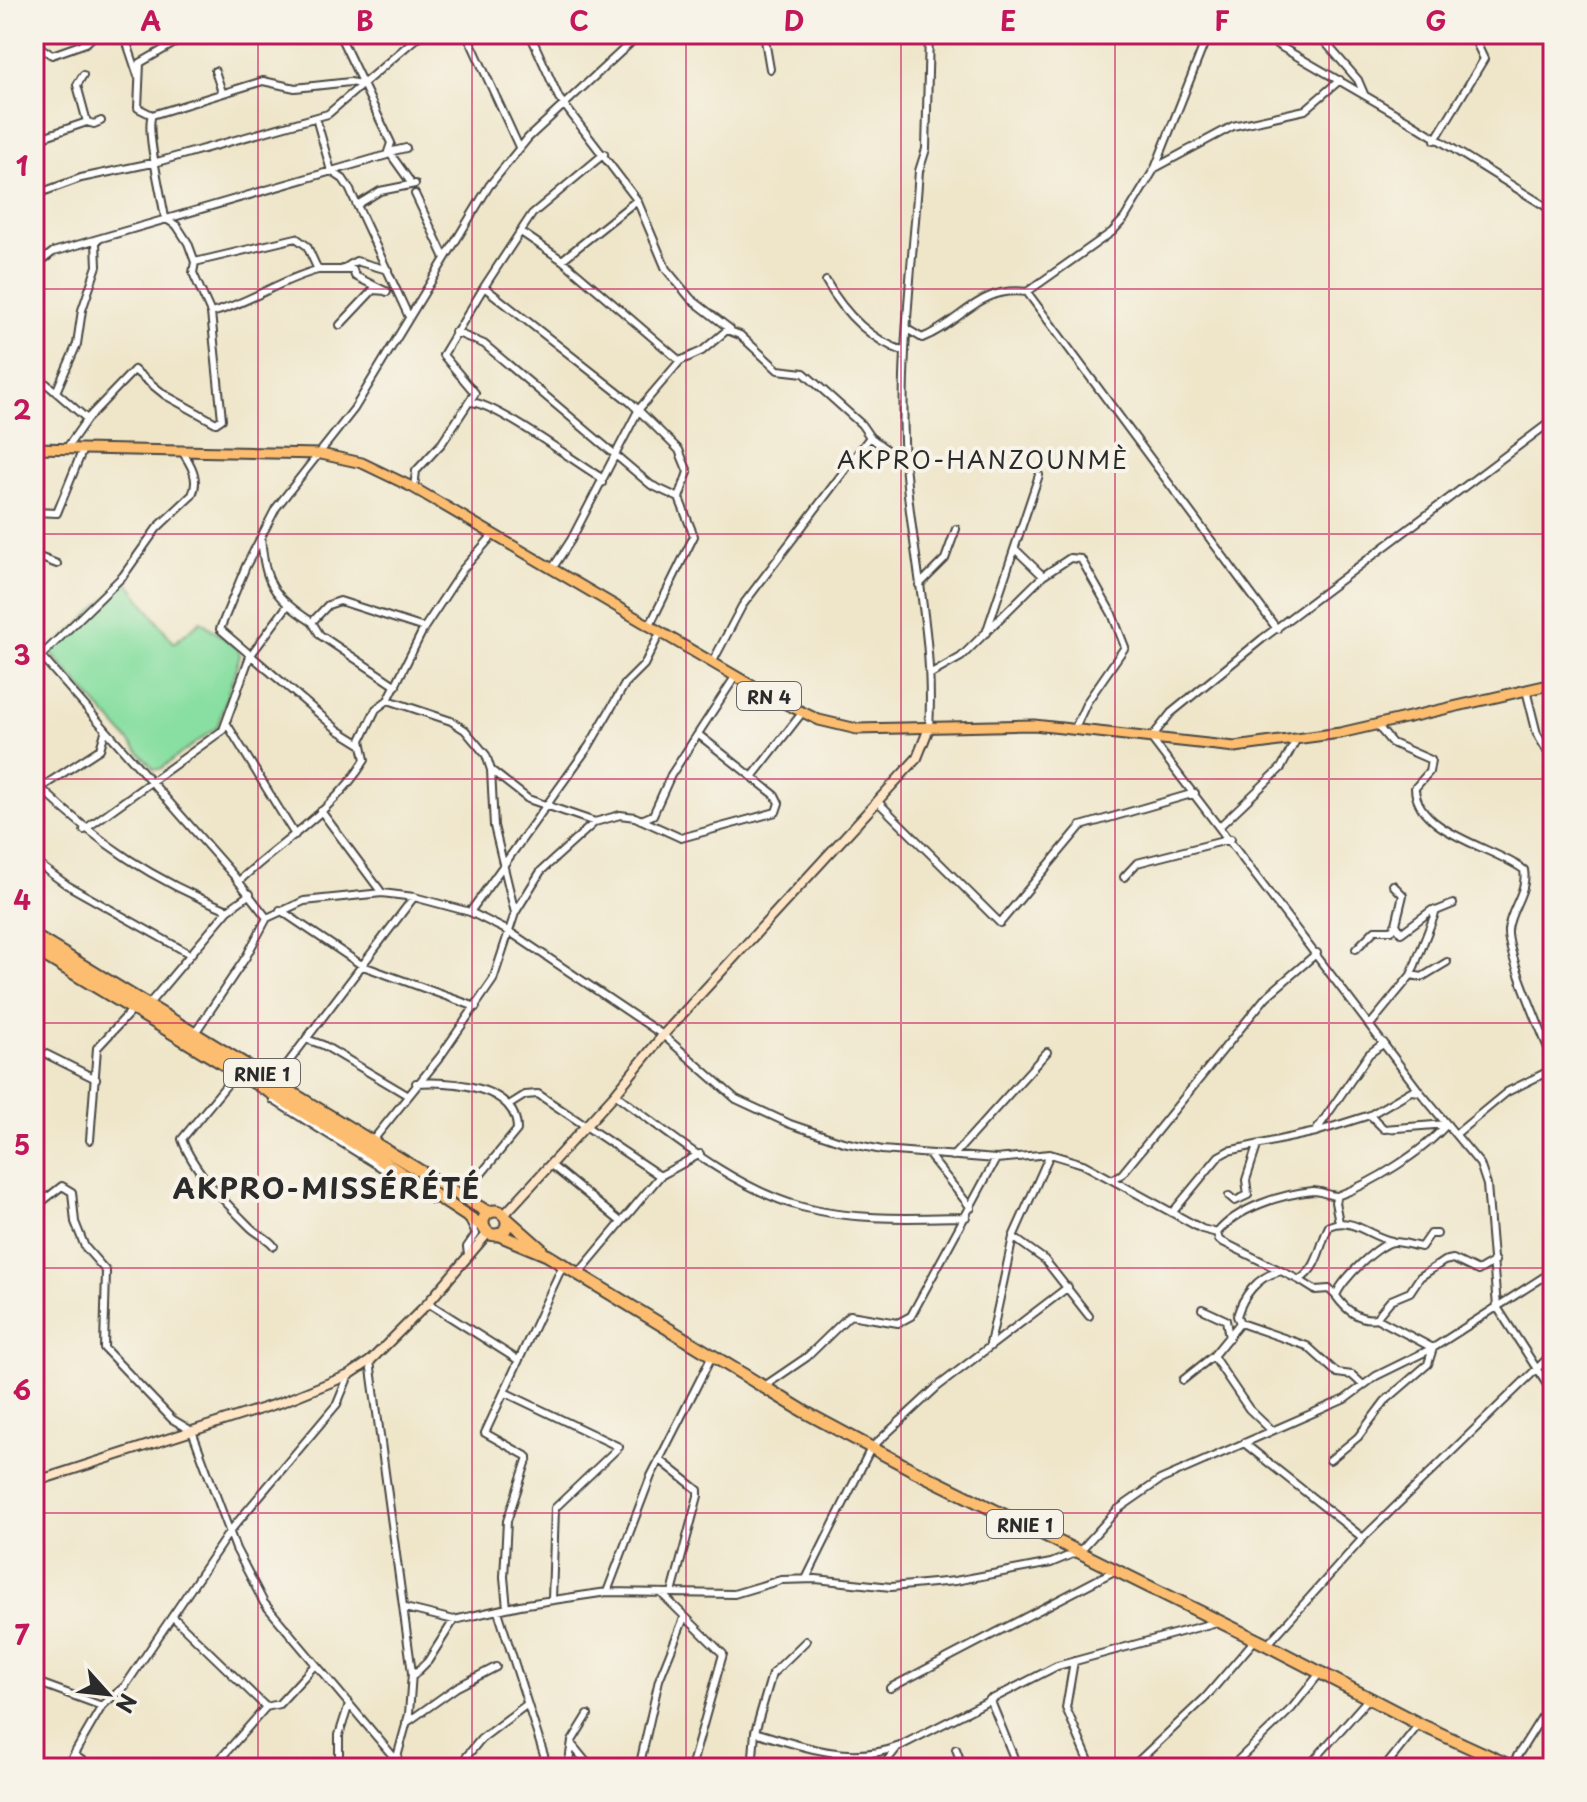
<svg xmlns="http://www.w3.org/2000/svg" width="1587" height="1802" viewBox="0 0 1587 1802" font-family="'Playpen Sans',sans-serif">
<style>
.green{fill:#89dfa2;stroke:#5a8566;stroke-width:2}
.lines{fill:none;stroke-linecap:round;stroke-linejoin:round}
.street-casing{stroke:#484743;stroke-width:10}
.secondary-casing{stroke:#484743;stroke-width:12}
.primary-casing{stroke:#484743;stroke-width:13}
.highway-casing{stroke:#484743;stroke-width:15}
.street{stroke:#fff;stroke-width:6}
.secondary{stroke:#fee5c5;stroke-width:8}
.primary{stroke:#fcbd6f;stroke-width:9}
.highway{stroke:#fcbd6f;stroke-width:11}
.grid{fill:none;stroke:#c2185b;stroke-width:2;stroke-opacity:0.55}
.labels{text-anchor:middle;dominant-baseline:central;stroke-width:8;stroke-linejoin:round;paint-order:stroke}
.shield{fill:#f7f3e8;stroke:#686764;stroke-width:2}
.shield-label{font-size:18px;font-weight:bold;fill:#2b2b2b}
.quarter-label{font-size:24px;letter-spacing:2px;fill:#2b2b2b;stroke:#f7f3e8}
.district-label{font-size:28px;font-weight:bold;letter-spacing:2px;fill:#2b2b2b;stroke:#f7f3e8}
.neatline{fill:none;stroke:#c2185b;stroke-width:3}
.grid-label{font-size:26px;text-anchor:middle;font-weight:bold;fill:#c2185b}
</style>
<rect width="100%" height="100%" fill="#f7f3e8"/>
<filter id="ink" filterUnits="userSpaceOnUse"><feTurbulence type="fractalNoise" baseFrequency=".0125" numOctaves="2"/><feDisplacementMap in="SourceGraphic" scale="16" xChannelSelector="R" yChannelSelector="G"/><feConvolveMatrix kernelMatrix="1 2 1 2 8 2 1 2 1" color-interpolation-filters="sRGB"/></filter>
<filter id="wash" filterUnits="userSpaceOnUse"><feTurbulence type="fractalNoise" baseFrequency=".006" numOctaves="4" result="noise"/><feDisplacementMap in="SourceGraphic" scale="32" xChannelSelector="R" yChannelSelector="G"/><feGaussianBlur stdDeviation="1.8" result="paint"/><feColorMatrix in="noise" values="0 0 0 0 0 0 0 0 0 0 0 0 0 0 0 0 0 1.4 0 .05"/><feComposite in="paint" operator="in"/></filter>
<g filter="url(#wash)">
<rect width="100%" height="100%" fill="#efe6ca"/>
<path class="green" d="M126,580L174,643L201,621L238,649L240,655L217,727L160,769H154L50,652Z"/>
</g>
<g filter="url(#ink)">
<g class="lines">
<defs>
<path id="street" d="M37,34L41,48L52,55L86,43L96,34
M124,34L138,76
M458,34L469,39
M467,34L519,147
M530,34L559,98L637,200L666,269L691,299L730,329
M764,34L770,69
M1259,34L1407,120L1553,211
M1318,34L1358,80L1364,94
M215,71L222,92
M34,82H35
M152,115L138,108L140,63L180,40
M316,118L331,171L343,179L349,188L408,315
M34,121L37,120
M87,122L94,124L101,121
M34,140L87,122L77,85L83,75
M1435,140L1484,59L1472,34
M406,148L389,152L409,180
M604,154L532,214L484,287L630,402L679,450L688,472L679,498L694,536L649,627
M1155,168L1233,126L1305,110L1340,80
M415,194L445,258
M34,195L81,178L157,162L328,114L421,34
M357,205L380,191L415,184
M521,232L562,260L680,361
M562,260L637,200
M195,262L296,238L307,246L318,270H353L355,276L387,292
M34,267L53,252L387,155L391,143L339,34
M343,269L356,261L388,270
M826,281C844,313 869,339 905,352
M1027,292L1277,629
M211,313C248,304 281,279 318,270
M340,325L373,290L386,291
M907,329L922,338C963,322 977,286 1027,292L1112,232L1124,219L1155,168L1208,34
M455,332L484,344L651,485L679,498
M34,373L87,419
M56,392L77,344L82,310L97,266L96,243
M469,402C493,401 575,462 600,477L602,483
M1553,420L1262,639L1171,713L1151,738L1420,1092L1480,1164L1487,1185L1497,1307L1553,1394
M66,449L87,419L134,370L165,395L216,423L222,419L211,313L193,273L195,262L188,243L177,226L165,218C162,197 145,129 152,115L263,81L295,88L350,82L360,84
M414,488L416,471L442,443L475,393L443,355L484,287
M34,512L57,513L83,449
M261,537C265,583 272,596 312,622L328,605L340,601L424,628
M1015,549L1043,576L1070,558L1081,559L1112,614L1125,647L1087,702L1075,728
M34,555L57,564
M552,569L571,540L639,409L680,361L702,351L727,330L740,335L778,370L804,373L861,424L870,437L905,464
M919,585L945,559L956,529
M312,622L320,635L396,686
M986,633L1039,475
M34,648L235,877L267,918L246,957L195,1033
M41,656L123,576L157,528L192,495C200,479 191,464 181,450
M712,663L742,606L870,437
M931,674L961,657L1043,576
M1526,690L1537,734L1553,761
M388,700L451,721L465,730L486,755L491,770L528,799L595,822L620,815L635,817L681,838L776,812L779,803L775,795L699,735
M227,724L295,835
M1376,724L1392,743L1431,760L1429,772L1415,788C1416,833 1497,848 1524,870C1528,892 1510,909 1508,930C1506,952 1544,1036 1553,1061
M929,728C935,639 911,551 905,462C899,365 912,268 919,171L926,149L929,34
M362,745L338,730L220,629L246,566L276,508L354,409L489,186L528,138L640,34
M491,770L494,826L515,913
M752,777L802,713
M41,788C99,844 153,880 228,910
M34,792L100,749L105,732
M878,802L1000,923L1081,826L1195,793
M321,811L382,893
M641,820L653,815L671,775L735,677
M1220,826L1281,768L1295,742
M84,830L223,730L250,656L288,605
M34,861L67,885L188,953
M1124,877L1137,863L1231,839
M239,881C281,842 335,810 365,760L361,740L376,709L388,700L424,628L463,569L493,535
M1393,885L1403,895L1396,924L1401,933L1432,910L1436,911
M280,910L363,966L476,1007
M470,912L589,746L625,684L644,665L660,633
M267,918L304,901L382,893L414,897L470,912L510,932L663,1035L736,1099L790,1124L843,1142L882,1150L996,1159L1050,1154L1083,1164L1202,1229L1217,1233
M1356,949L1375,930H1392L1396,924
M1411,975L1422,977L1447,962
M148,1005L228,910L250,894
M1370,1025L1411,975L1436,911L1453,904
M306,1039L323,1045L407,1095
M34,1048L96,1079
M234,1076L182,1139C193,1171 227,1204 250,1227C258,1235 267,1237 274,1246
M275,1080L414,897
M416,1083C450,1081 517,1085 517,1130L464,1195
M615,1094C672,1136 733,1188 802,1207C854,1221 912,1218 966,1217
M273,1100L433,1200
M509,1105L525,1095L538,1094L660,1176
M1370,1115L1411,1091L1420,1092
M1316,1131L1369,1054L1384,1043
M1456,1134L1507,1092L1553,1069
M90,1140L97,1048L133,1009
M373,1140L440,1057L493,980L515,913L541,871L595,822
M928,1154L971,1208
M953,1156L1047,1052
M551,1165L621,1222
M1112,1180L1122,1174L1266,997L1317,953
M1229,1196L1235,1201L1248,1195L1246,1180L1257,1146
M34,1208L62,1186L72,1192L75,1222L85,1247L106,1271L104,1348L172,1419L192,1431L236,1549L264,1603L403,1768
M1172,1213L1219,1156L1228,1151L1316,1132L1370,1115L1384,1129L1447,1124
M1339,1222L1335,1202L1337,1196C1373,1183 1423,1152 1447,1124
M1013,1237L1045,1260L1089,1316
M468,1255L467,1247L476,1234L470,1222
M579,1273L660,1176L700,1154
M1299,1280L1219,1240L1217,1233C1237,1208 1282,1194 1313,1191C1322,1191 1329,1196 1337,1196
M1336,1296L1329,1289L1315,1290L1299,1280C1319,1268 1319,1246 1329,1226C1353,1216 1369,1237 1392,1241
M428,1303L518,1360
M1202,1309L1226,1320L1229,1338
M1376,1318C1359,1321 1346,1310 1336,1296C1340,1281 1381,1241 1395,1242C1403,1242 1413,1246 1421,1247L1430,1234H1437
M1240,1323L1237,1316C1243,1296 1257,1277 1278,1272
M990,1344L1013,1237L1050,1154
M370,1361L412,1673L409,1714L394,1768
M1183,1380L1213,1356
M763,1387L807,1357L850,1315L898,1323L911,1316L996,1159
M504,1392L619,1447L555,1508L552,1600
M1270,1429L1249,1409L1213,1356L1240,1323L1307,1346L1337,1373L1352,1375L1363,1385
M1244,1443L1363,1538
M659,1459L698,1490V1496L672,1593
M1330,1460L1358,1437L1385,1401L1428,1364L1433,1348L1376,1318L1391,1300L1410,1292L1420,1277L1444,1261L1453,1259L1478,1271L1495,1261
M806,1579L871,1448L937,1387L1068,1287
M607,1592L651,1476L712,1356
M661,1593L723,1654L691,1768
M405,1608L454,1620L520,1605L607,1592L734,1594L781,1580L816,1579L891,1587L955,1581L1051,1563L1080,1551L1117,1510L1160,1480L1345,1399L1376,1376L1433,1348L1553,1271
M507,1608L504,1577L507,1521L528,1457L485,1433L563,1265
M498,1611L548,1768
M173,1617L266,1707L279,1704L314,1666
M1267,1645L1363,1538L1553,1353
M1074,1661L1066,1708L1092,1768
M412,1677L428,1661L454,1620
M34,1681L102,1706
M890,1688L1116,1570
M990,1699L1018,1768
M406,1723L457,1687L496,1667
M755,1732C803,1747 851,1765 900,1746L1057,1666L1217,1622
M573,1746L591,1768
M956,1749L963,1768
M74,1755L93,1768
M1511,1766L1553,1699
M66,1768L102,1706L125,1686L230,1531L337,1404L349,1375
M220,1768L216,1764L221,1758L266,1707
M339,1768V1735L348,1707
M457,1768L481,1739L526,1705
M568,1768L572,1741L588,1715
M639,1768L659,1680L684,1618
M752,1768L755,1732L772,1674L806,1641
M881,1768L897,1748
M1131,1768L1205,1698L1254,1641
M1230,1768L1292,1708L1320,1673
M1307,1768L1368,1699
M1384,1768L1419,1724
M1488,1768L1494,1761"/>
<path id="secondary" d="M504,1215L615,1094L663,1035L917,758L929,728
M34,1482L282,1402L349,1375L370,1361L428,1303L488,1233"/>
<path id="primary" d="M34,448L321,454L362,463L414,488L773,698L819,720L857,729L1034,725L1235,747L1340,733L1553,684"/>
<path id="highway" d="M34,936L489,1213
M34,949L367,1151L484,1227
M483 1223a12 12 0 1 1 24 0a12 12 0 1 1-24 0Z
M506,1218L541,1249
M499,1235L547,1255L805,1412L913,1470L1267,1645L1419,1724L1515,1768"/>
</defs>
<use href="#street" class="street-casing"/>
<use href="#secondary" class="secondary-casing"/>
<use href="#primary" class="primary-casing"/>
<use href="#highway" class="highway-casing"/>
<use href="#street" class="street"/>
<use href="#secondary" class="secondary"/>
<use href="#primary" class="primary"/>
<use href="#highway" class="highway"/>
</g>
</g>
<path class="grid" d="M258,34V1768M472,34V1768M686,34V1768M901,34V1768M1115,34V1768M1329,34V1768M34,289H1553M34,534H1553M34,779H1553M34,1023H1553M34,1268H1553M34,1513H1553"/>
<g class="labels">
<g class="shield">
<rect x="737" y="682" width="64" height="28" rx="6"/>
<rect x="224" y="1059" width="76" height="28" rx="6"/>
<rect x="987" y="1510" width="76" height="28" rx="6"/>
</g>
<g class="shield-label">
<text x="769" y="696">RN 4</text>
<text x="262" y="1073">RNIE 1</text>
<text x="1025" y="1524">RNIE 1</text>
</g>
<g class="quarter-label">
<text x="983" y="459">AKPRO-HANZOUNMÈ</text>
</g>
<g class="district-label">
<text x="327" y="1187">AKPRO-MISSÉRÉTÉ</text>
</g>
</g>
<rect width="1587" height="1802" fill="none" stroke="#f7f3e8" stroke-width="88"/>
<g transform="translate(108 1694) rotate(117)" stroke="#f7f3e8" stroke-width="6" paint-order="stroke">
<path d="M0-6L14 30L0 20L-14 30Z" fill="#2b2b2b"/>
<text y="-12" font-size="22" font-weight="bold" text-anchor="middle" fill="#2b2b2b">N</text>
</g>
<rect x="44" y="44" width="1499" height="1714" class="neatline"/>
<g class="grid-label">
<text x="151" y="31">A</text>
<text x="365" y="31">B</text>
<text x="579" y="31">C</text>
<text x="794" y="31">D</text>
<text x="1008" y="31">E</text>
<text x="1222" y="31">F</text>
<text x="1436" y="31">G</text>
<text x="22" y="176">1</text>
<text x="22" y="420">2</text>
<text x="22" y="665">3</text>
<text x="22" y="910">4</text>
<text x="22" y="1155">5</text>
<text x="22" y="1400">6</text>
<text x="22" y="1645">7</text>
</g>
</svg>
